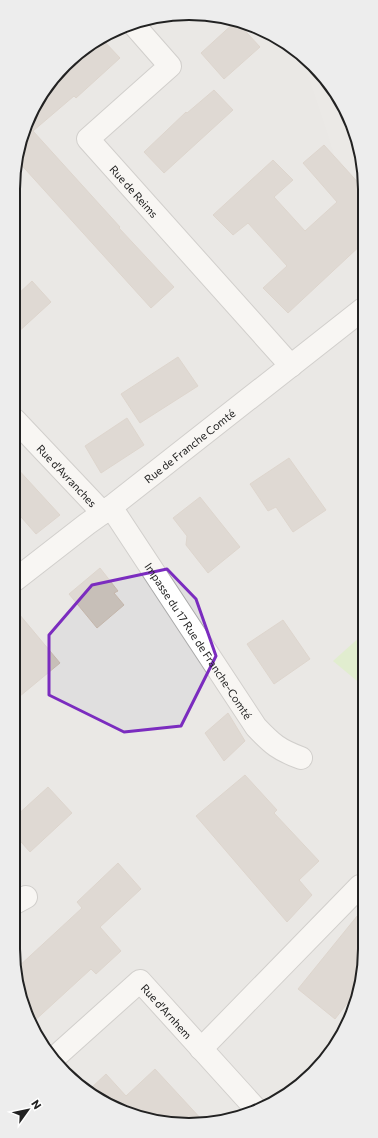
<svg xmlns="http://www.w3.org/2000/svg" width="378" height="1138" viewBox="0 0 378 1138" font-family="Commissioner,sans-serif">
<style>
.residential{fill:#e0dfdf}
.grass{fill:#cdebb0}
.parking{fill:#e2e2e2}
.building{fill:#c7bfb8;stroke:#c4b6ab}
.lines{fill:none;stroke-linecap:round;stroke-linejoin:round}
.minor-casing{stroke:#a9a9a9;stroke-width:24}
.minor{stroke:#fff;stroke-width:22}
.marked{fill:none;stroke:#7b2cbf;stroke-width:3;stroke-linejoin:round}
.labels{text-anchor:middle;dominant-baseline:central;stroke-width:3;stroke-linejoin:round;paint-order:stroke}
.street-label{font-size:11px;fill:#222;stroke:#fff}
.rim{fill:none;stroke:#222;stroke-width:2}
</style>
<rect width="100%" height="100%" fill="#f2efe9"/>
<path class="residential" d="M155,16H224L277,37L321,73L347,111L363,166L362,984L335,1047L287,1095L234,1119L166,1124L111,1107L57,1065L26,1016L13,949L16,154L43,91L91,43Z"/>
<path class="grass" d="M362,635V685L333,661Z"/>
<path class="parking" d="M311,65L321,73L347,111L363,166V188L334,155L311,85L304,67Z"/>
<path class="building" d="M236,21L260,47L224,79L201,53Z
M97,40H103L120,58L76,98L74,96L33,131L120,227L119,228L174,287L151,308L16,159V154L43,92L91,43Z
M214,90L233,110L164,173L144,152L186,112L187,113Z
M324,145L363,188V243L288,313L263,288L287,266L248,223L233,235L213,215L273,160L293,180L274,197L305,231L337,202L303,163Z
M32,281L51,302L16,334V296Z
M178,357L198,386L140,423L121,394Z
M127,418L144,445L101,473L85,446Z
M289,458L326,510L293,532L276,507L268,511L250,484Z
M15,466L60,515L36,534L15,510Z
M200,497L240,547L208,573L186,545L187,536L173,518Z
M100,568L118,591L114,593L124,605L97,628L69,594Z
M14,608L60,663L14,701Z
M283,620L310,659L274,684L247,644Z
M228,713L245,741L224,761L205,733Z
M245,775L277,810L274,813L319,861L299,880L312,895L287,922L196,816Z
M48,787L72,813L30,852L14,834V818Z
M118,863L141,889L100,927L121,951L96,974L91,969L31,1024L26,1016L17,968L82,908L77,902Z
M362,910V984L335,1019L298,989Z
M155,1069L203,1121L166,1124L111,1107L89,1090L106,1074L126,1096Z"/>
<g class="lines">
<defs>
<g id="minor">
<path id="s1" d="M134,25L170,66L88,139L291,366"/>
<path id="s2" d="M15,420L103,513"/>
<path id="s3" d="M111,507L256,727C272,744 279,750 301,758"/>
<path id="s4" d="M15,580L87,524L111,507L363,309"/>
<path d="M13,904L26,897"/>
<path d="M201,1049L360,886"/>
<path id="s5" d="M53,1059L140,981L256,1109"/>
</g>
</defs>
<use href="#minor" class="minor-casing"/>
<use href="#minor" class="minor"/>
</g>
<path d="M0 0H378V1138H0ZM167,569L196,599L216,656L181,726L124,732L49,695V635L92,585Z" fill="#f2efe9" fill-opacity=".55" fill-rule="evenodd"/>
<path class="marked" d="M167,569L196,599L216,656L181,726L124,732L49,695V635L92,585Z"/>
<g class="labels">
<g class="street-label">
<text stroke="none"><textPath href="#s1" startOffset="234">Rue de Reims</textPath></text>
<text stroke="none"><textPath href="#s4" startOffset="220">Rue de Franche Comté</textPath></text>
<text stroke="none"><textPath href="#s2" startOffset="76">Rue d'Avranches</textPath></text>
<text stroke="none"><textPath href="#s3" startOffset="160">Impasse du 17 Rue de Franche-Comté</textPath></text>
<text stroke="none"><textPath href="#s5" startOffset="157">Rue d'Arnhem</textPath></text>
</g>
</g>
<path d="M0 0H378V1138H0ZM189 20H189A169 169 0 0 1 358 189V949A169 169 0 0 1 189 1118H189A169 169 0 0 1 20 949V189A169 169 0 0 1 189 20Z" fill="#ededed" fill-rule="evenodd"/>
<path class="rim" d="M189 20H189A169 169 0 0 1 358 189V949A169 169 0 0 1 189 1118H189A169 169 0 0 1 20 949V189A169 169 0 0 1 189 20Z"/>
<g transform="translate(28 1110) rotate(57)" stroke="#ffffff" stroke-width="3" paint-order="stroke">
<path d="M0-3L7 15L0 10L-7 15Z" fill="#222222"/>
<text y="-6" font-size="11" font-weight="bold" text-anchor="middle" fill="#222222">N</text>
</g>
</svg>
